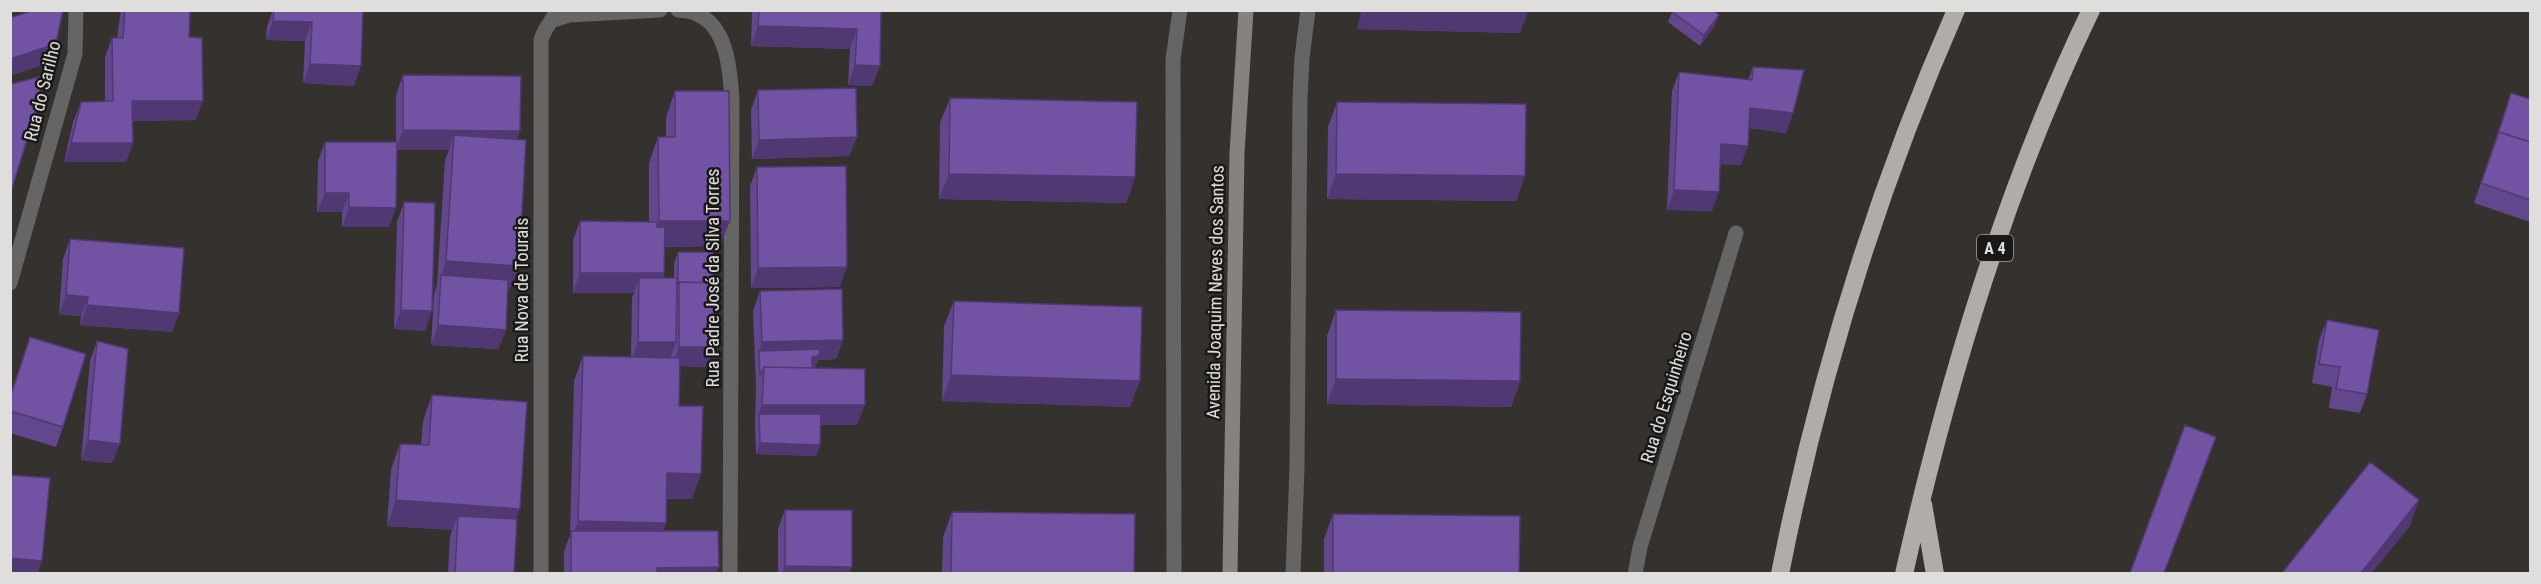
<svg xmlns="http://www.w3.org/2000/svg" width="2541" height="584" viewBox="0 0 2541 584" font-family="'Roboto Condensed',sans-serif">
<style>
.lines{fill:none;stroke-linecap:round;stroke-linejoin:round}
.street{stroke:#676564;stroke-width:15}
.secondary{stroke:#858280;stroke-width:15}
.highway{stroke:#b0aca8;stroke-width:18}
.wall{fill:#62478c}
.shaded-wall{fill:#503972}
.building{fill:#7252a3;stroke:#503972;stroke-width:1.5}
.labels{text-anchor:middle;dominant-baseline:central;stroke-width:5;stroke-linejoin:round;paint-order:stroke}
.shield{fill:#1b1918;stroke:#a5a3a1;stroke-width:1.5}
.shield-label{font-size:16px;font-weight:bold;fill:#e0dedc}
.street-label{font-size:18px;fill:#e0dedc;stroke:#1b1918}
</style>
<rect width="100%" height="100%" fill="#34312e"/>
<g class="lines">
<path class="street" d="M678,10C684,11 692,11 697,14C728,27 730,72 732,99L730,574
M553,20L569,15L660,10
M10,283L75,54L76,10
M541,574V40C544,28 552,22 557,10
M1174,574L1173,59L1180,10
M1293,574L1297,468L1300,98L1302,58L1308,10
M1635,574L1640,547L1736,233"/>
<path class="secondary" d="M1230,574L1237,153L1246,10"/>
<path class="highway" d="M1923,504L1935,574
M1780,574C1818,381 1877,190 1956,10
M1904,574C1947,382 2005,188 2091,10"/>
</g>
<path class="wall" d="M121,10H190L189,37L196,120L132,121L133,143L126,162H64L73,122L81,102L105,101V57L112,38H117L120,16Z
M273,10H346L354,86L303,83L305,41L266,40L267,27Z
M752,10H881L872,86L848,85L850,49L751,46Z
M1362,10H1528L1520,33L1357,29Z
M1673,10L1715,25L1700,46L1668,22Z
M1753,67L1793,113L1786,133L1749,128L1741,165L1720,164L1712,211L1667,210L1672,91L1679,72L1748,80Z
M403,75L518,139L519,266L509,291H508L506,330L498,349L431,345L434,295L437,285L445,160L449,150H397L389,227H342V212H317L318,161L325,142H396V95Z
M758,90L857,137L849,156L752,159L751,110Z
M675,91L720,246L665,247L664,273L663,278H674V263L678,252L707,367L680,366L679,406L692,499H667L663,531L716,573H564V551L570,535L574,381L583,356L631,357L632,297L634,293H573V240L580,221L649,222V163L658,137H666V117Z
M2511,93L2530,129V222L2474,203Z
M950,98L1135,177L1126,203L939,199L940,123Z
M1337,102L1525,176L1516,201L1327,199L1328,127Z
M757,167L840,287L751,288L750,186Z
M404,202L425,331L394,329L397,222Z
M70,239L179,313L172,332L80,325L81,316L59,314L63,259Z
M760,291L843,340L836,359L818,360L815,367H812L857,425H821L820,445L816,456L756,454L755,425L756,387L753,311Z
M954,301L1130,407L942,401L944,326Z
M1336,310L1520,381L1511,407L1327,404V336Z
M2327,320L2367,394L2360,413L2329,408L2332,387L2312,383L2319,340Z
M30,337L63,427L56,447L10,433V395Z
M97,341L112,463L81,460L90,361Z
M432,395L516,519L514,573H448L450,536L452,530L387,526L391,469L400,444L421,445L423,421Z
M785,510L852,567L849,573H778V529Z
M952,512L1134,573H942L943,537Z
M1333,514L1519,573H1324V539Z"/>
<path class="shaded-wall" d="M10,10H23L10,14Z
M1363,10H1528L1520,33L1357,29Z
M1719,15L1715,25L1700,46L1704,35Z
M273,21L312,22L305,41L266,40Z
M758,26L857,29L850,49L751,46Z
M56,44L49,63L10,76V59Z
M310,64L361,66L354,86L303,83Z
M855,65L880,66L872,86L848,85Z
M132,101H203L196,120L125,121Z
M1750,108L1793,113L1786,133L1743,127Z
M403,130L520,131L513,151L454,135L449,150H396Z
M857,137L849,156L752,159L759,140Z
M71,143H133L126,162H64Z
M1721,144L1748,146L1741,165L1714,164Z
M949,174L1135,177L1126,203L939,199Z
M1336,174L1525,176L1516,201L1327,199Z
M1674,190L1719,192L1712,211L1667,210Z
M325,193H349L342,212H317Z
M349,207L396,208L389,227H342Z
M659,221H730L720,246L650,247Z
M446,261L519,266L509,291L440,287L441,277Z
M847,267L840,287L751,288L758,268Z
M580,273H664L657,293L639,278L634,293H573Z
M66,295L88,297L81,316L59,314Z
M87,305L179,313L172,332L80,325Z
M401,310L432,311L425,331L394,329Z
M438,325L506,330L498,349L431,345Z
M843,340L836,359L818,360L815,367L808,368L759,351L762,342Z
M638,342H676L669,362L631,361Z
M679,347H714L707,367L672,366Z
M951,375L1140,381L1130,407L942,401Z
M1336,379L1520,381L1511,407L1327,404Z
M762,405H865L857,425H759V414Z
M88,440L120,444L112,463L81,460Z
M760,443L820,445L816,456L756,454Z
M667,473L701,474L692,499L658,498Z
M396,500L520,509L510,534L458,516L452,530L387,526Z
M2419,500L2410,526L2372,573H2361Z
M578,521L666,523L657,548L571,541Z
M10,558L42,561L38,573H10Z
M785,566L852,567L849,573H782Z
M719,567L716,573H655L657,568Z"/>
<path class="building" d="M33,10H63L56,44L10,59V18Z
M125,10H190L189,37L202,38L203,101H132L133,143H71L81,102L113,101L112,38H123Z
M274,10L363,11L361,66L310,64L312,22L273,21Z
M759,10H881L880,66L855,65L857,29L758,26Z
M1673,10H1713L1719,15L1704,35L1672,12Z
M1753,67L1804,70L1793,113L1750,108L1748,146L1721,144L1719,192L1674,190L1679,72L1752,80Z
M403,75L521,76L520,131L403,130Z
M43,76L37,107L10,195V84Z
M856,88L857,137L759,140L758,90Z
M675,91H729L730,221H659L658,137H675Z
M2511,93L2530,99V142L2499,132L2496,140Z
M950,98L1137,102L1135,177L949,174Z
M1337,102L1526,104L1525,176L1336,174Z
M2499,132L2530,142V200L2481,183Z
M454,135L526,140L519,266L446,261Z
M325,142H397L396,208L349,207V193H325Z
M846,166L847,267L758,268L757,167Z
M404,202L435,203L432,311L401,310Z
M580,221L657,222V227H665L664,273H580Z
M70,239L184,248L179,313L87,305L88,297L66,295Z
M678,252H713L714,283L679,282L678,285Z
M441,275L508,280L506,330L438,325Z
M639,278H677L676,342H638Z
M679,282L715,283L714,347H679Z
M842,289L843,340L762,342L760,291Z
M954,301L1142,307L1140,381L951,375Z
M1336,310L1521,312L1520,381L1336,379Z
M2327,320L2379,330L2367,394L2336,389L2340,367L2319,364Z
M30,337L86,354L63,427L10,411V398Z
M97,341L128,349L120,444L88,440Z
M820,349L819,356L812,357V368L764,367L760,376L759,351Z
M583,356L680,358L679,406H703L701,474L667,473L666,523L578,521Z
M764,367L865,369V405H762Z
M432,395L527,402L520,509L396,500L400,444L429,445Z
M759,414H821L820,445L760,443Z
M2185,425L2216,437L2164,573H2130Z
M2370,462L2419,500L2361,573H2282Z
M10,475L50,478L42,561L10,558Z
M785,510H852V567L785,566Z
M952,512L1135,514L1134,573H951Z
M1333,514L1520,516L1519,573H1333Z
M458,516L517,519L514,573H455Z
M571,531H718L719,567L657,568V573H571Z"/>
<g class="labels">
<rect class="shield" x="1977" y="235" width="36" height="26" rx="4.5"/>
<g class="shield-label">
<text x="1995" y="248">A 4</text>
</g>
<g class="street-label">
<text transform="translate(42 91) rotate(-76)">Rua do Sarilho</text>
<text transform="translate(712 278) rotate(-90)">Rua Padre José da Silva Torres</text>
<text transform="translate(521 290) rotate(-90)">Rua Nova de Tourais</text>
<text transform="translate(1215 292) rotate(-89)">Avenida Joaquim Neves dos Santos</text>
<text transform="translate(1666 397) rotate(-73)">Rua do Esquinheiro</text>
</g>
</g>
<rect width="2541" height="584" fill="none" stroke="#e0dedc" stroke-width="24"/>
</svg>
